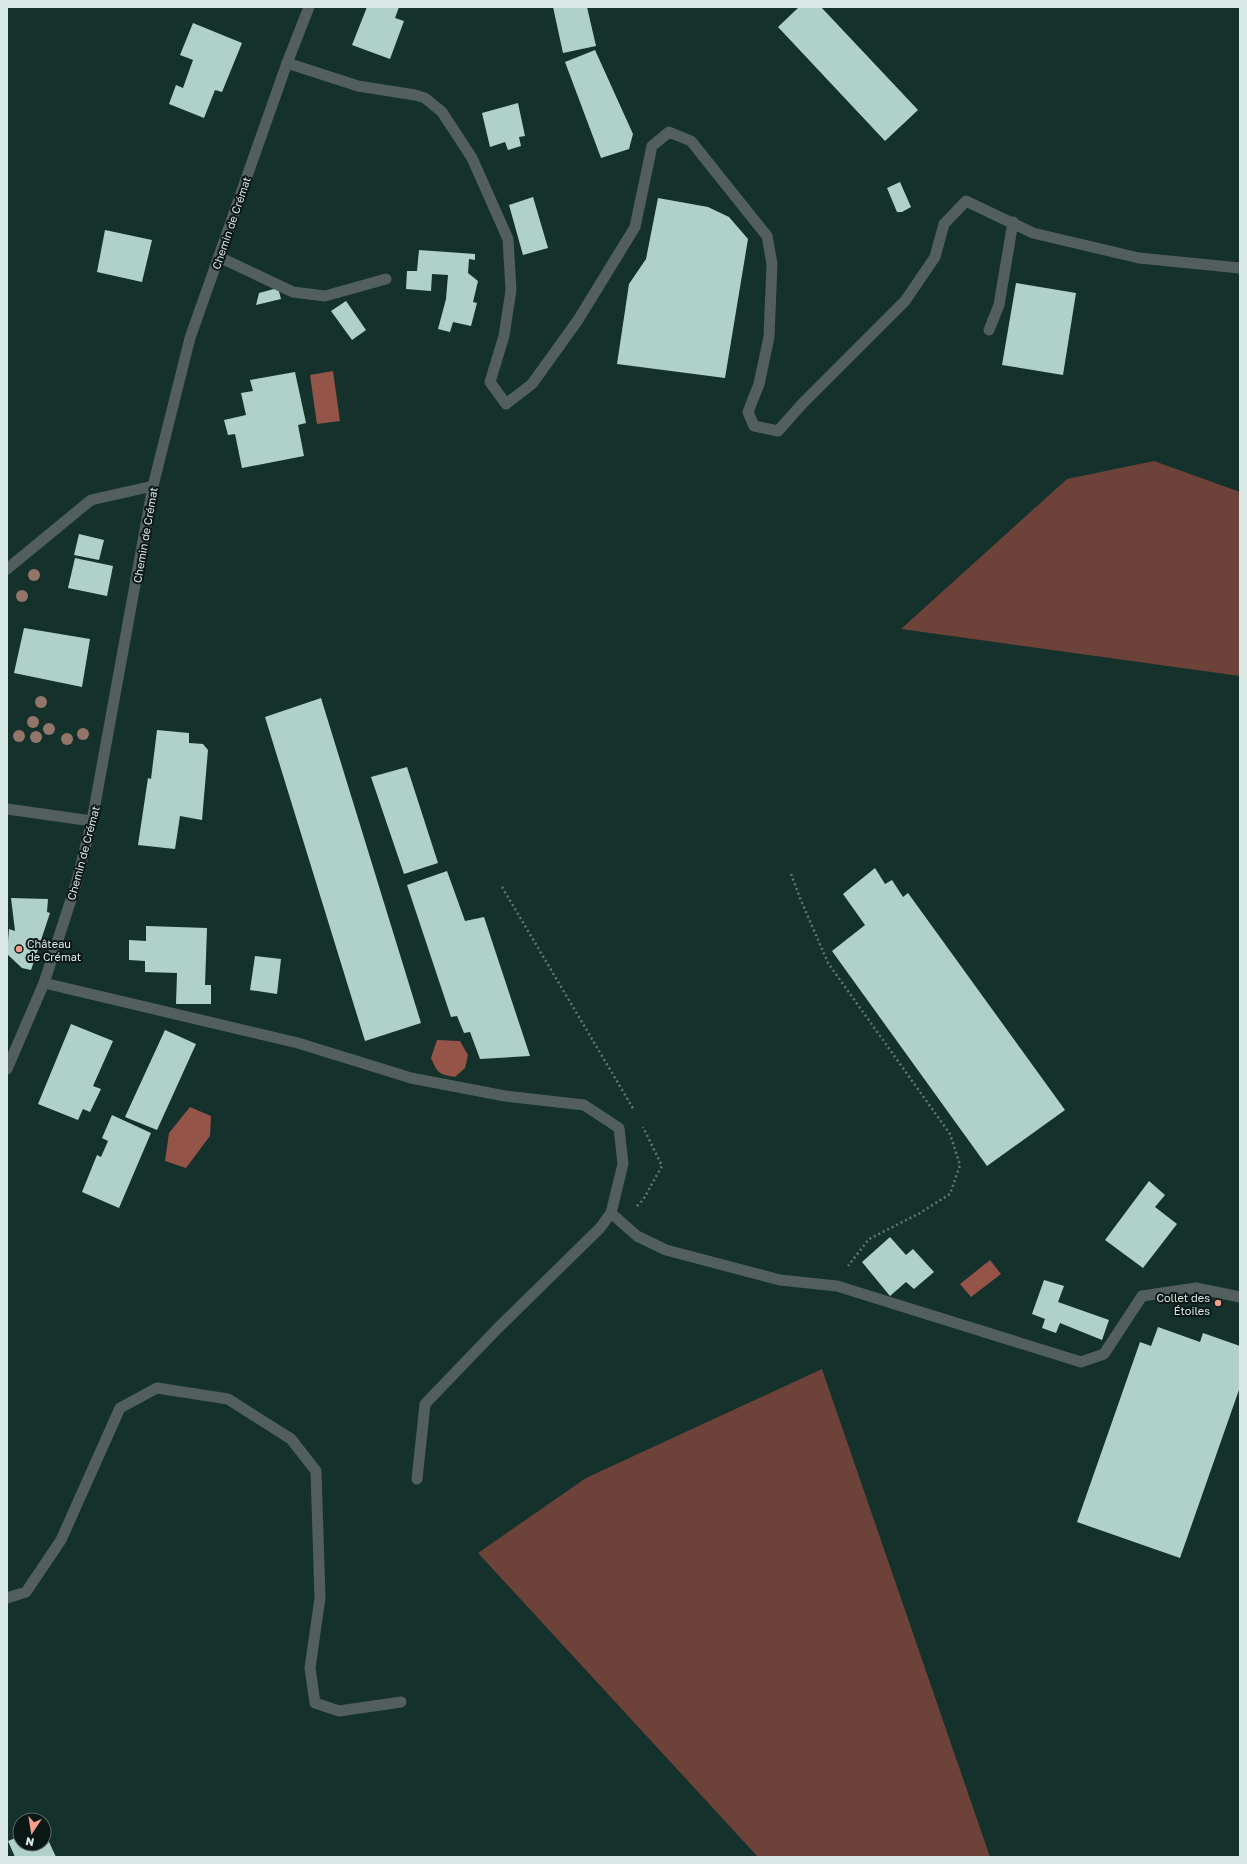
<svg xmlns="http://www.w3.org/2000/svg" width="1247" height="1864" viewBox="0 0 1247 1864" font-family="'Golos Text',sans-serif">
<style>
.green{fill:#6c4239}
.water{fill:#945447}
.building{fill:#b0d1c9}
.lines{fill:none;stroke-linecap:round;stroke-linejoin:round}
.path{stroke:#607873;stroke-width:2.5;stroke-dasharray:2 3;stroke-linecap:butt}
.service{stroke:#525f5c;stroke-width:11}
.tertiary{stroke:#525f5c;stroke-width:11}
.tree{fill:#93756a}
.poi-dot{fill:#f49d8b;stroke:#0b1714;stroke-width:1.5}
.labels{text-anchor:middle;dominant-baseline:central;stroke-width:4;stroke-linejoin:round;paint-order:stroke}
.street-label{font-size:11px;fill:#d9eae6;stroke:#0b1714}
.poi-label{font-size:11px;fill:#d9eae6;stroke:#0b1714;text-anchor:start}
</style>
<rect width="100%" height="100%" fill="#15312c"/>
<path class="green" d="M1154,461L1240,492V676L901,629L1067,479Z
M822,1369L990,1857H758L478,1553L586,1478Z"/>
<path class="water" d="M333,371L340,421L317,424L310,375Z
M437,1040L460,1041L468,1055L465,1068L455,1077C439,1074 438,1074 431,1058Z
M190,1107L211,1116L210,1136L186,1168L165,1161L169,1133Z
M990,1260L1001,1274L971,1297L960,1284Z"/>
<path class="building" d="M367,7H399L395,18L404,21L390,59L352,45Z
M553,7H587L596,46L563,53Z
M799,7H821L918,110L885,141L778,27Z
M193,23L242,43L222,92L215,90L204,118L169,104L176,85L183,88L193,60L180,55Z
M595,50L633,134L629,149L601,158L565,62Z
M518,103L525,136L519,137L521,146L508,150L505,142L490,147L482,113Z
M900,182L911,207L902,212H897L887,188Z
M533,197L548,248L523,255L509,205Z
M658,198L708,207L729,217L748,239L725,378L617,364L629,284L646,259Z
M105,230L152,240L142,282L97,272Z
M419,250L475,254V260L469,259L468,273L478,281L473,302L477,303L471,326L453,322L450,332L438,329L446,299L448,275L432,274L431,291L406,289L407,271H417Z
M1016,283L1076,293L1063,375L1002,365Z
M278,288L281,299L256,305L259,293Z
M346,301L366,330L352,340L331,311Z
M295,372L306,423L298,425L304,456L242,468L235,434L228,435L224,420L246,415L241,393L253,391L250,380Z
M79,534L104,540L99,560L74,555Z
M75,558L113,566L107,596L68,588Z
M24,628L90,639L82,687L14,673Z
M321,698L421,1023L365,1041L265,717Z
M157,730L189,733V743L203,744L208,750L202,820L180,816L175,849L138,845L148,778L151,779Z
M407,767L438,863L404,874L371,777Z
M875,868L885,884L892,880L903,897L908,893L1065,1110L987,1166L832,951L865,925L843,894Z
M447,871L465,921L484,917L530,1056L480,1059L470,1032L464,1033L457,1016L451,1017L407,885Z
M11,898L48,899L47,912L50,913L31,970L22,968L7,954L9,929L15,931Z
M146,926L207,928L205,985H211V1004H176L177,973L145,972V961L129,960V940L146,941Z
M255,956L281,959L277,994L250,990Z
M71,1024L113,1041L93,1086L101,1089L90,1112L83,1109L78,1120L38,1104Z
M165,1030L196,1044L157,1130L125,1117Z
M112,1115L151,1133L119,1208L82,1192L97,1155L101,1157L108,1141L102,1138Z
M1149,1181L1165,1195L1155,1207L1177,1224L1143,1268L1105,1240Z
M890,1237L906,1255L913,1249L934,1272L914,1289L906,1282L890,1296L862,1262Z
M1044,1280L1064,1286L1058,1302L1109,1320L1102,1340L1060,1323L1056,1333L1042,1328L1045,1319L1032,1314Z
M1158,1327L1200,1342L1203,1333L1240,1346V1387L1180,1558L1077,1522L1140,1342L1151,1346Z
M44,1831L56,1857H15L8,1841L20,1836V1844H44Z"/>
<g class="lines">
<path class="path" d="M791,874L800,898L828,963L950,1134L960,1165L950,1194L920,1213L869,1239L848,1266
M502,887L634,1110
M637,1206L643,1200L662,1166L643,1127"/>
<path class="service" d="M287,63L358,86L415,95L425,98L442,112L472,158L508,239L511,290L504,336L490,382L506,404L532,384L578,320L635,227L652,146L669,132L691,141L767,236L772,264L769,337L759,384L748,412L754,426L778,431L803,403L905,301L935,257L944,224L966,201L1033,233L1139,258L1240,268
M219,257L293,292L325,296L386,279
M989,330L999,305L1013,222
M7,569L91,500L153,486
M7,809L92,821
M44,983L298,1043L411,1078L505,1096L584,1105L619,1128L623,1164L611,1213L600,1228L498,1328L425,1404L417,1479
M611,1213L637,1236L666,1250L780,1280L837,1286L1081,1362L1104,1354L1142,1296L1196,1288L1240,1297
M7,1598L26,1592L61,1540L120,1408L157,1388L228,1399L291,1439L316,1471L320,1598L310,1668L315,1703L339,1711L401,1702"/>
<path class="tertiary" d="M7,1069L44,983L76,884L92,821L153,486L190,338L287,63L309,7"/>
</g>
<g class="tree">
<circle cx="34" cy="575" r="6"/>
<circle cx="22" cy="596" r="6"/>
<circle cx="41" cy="702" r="6"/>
<circle cx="33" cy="722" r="6"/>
<circle cx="49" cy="729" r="6"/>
<circle cx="83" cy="734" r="6"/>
<circle cx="19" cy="736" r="6"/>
<circle cx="36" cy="737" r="6"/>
<circle cx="67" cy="739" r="6"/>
</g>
<g class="poi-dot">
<circle cx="19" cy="949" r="4"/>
<circle cx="1218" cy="1303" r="4"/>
</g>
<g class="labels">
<g class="street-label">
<text transform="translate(231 223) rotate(-71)">Chemin de Crémat</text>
<text transform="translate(145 535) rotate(-80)">Chemin de Crémat</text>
<text transform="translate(83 853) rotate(-75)">Chemin de Crémat</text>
</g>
<g class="poi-label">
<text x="27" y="943">Château<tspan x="27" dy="13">de Crémat</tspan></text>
<text x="1210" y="1297" text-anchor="end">Collet des<tspan x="1210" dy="13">Étoiles</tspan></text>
</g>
</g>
<rect width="1247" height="1864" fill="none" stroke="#d9eae6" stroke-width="16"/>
<g transform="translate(32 1832) rotate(192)"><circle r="19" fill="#0b1714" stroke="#5d6b68"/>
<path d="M0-3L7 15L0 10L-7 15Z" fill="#f49d8b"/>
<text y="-6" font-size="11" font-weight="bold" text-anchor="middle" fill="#d9eae6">N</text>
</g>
</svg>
